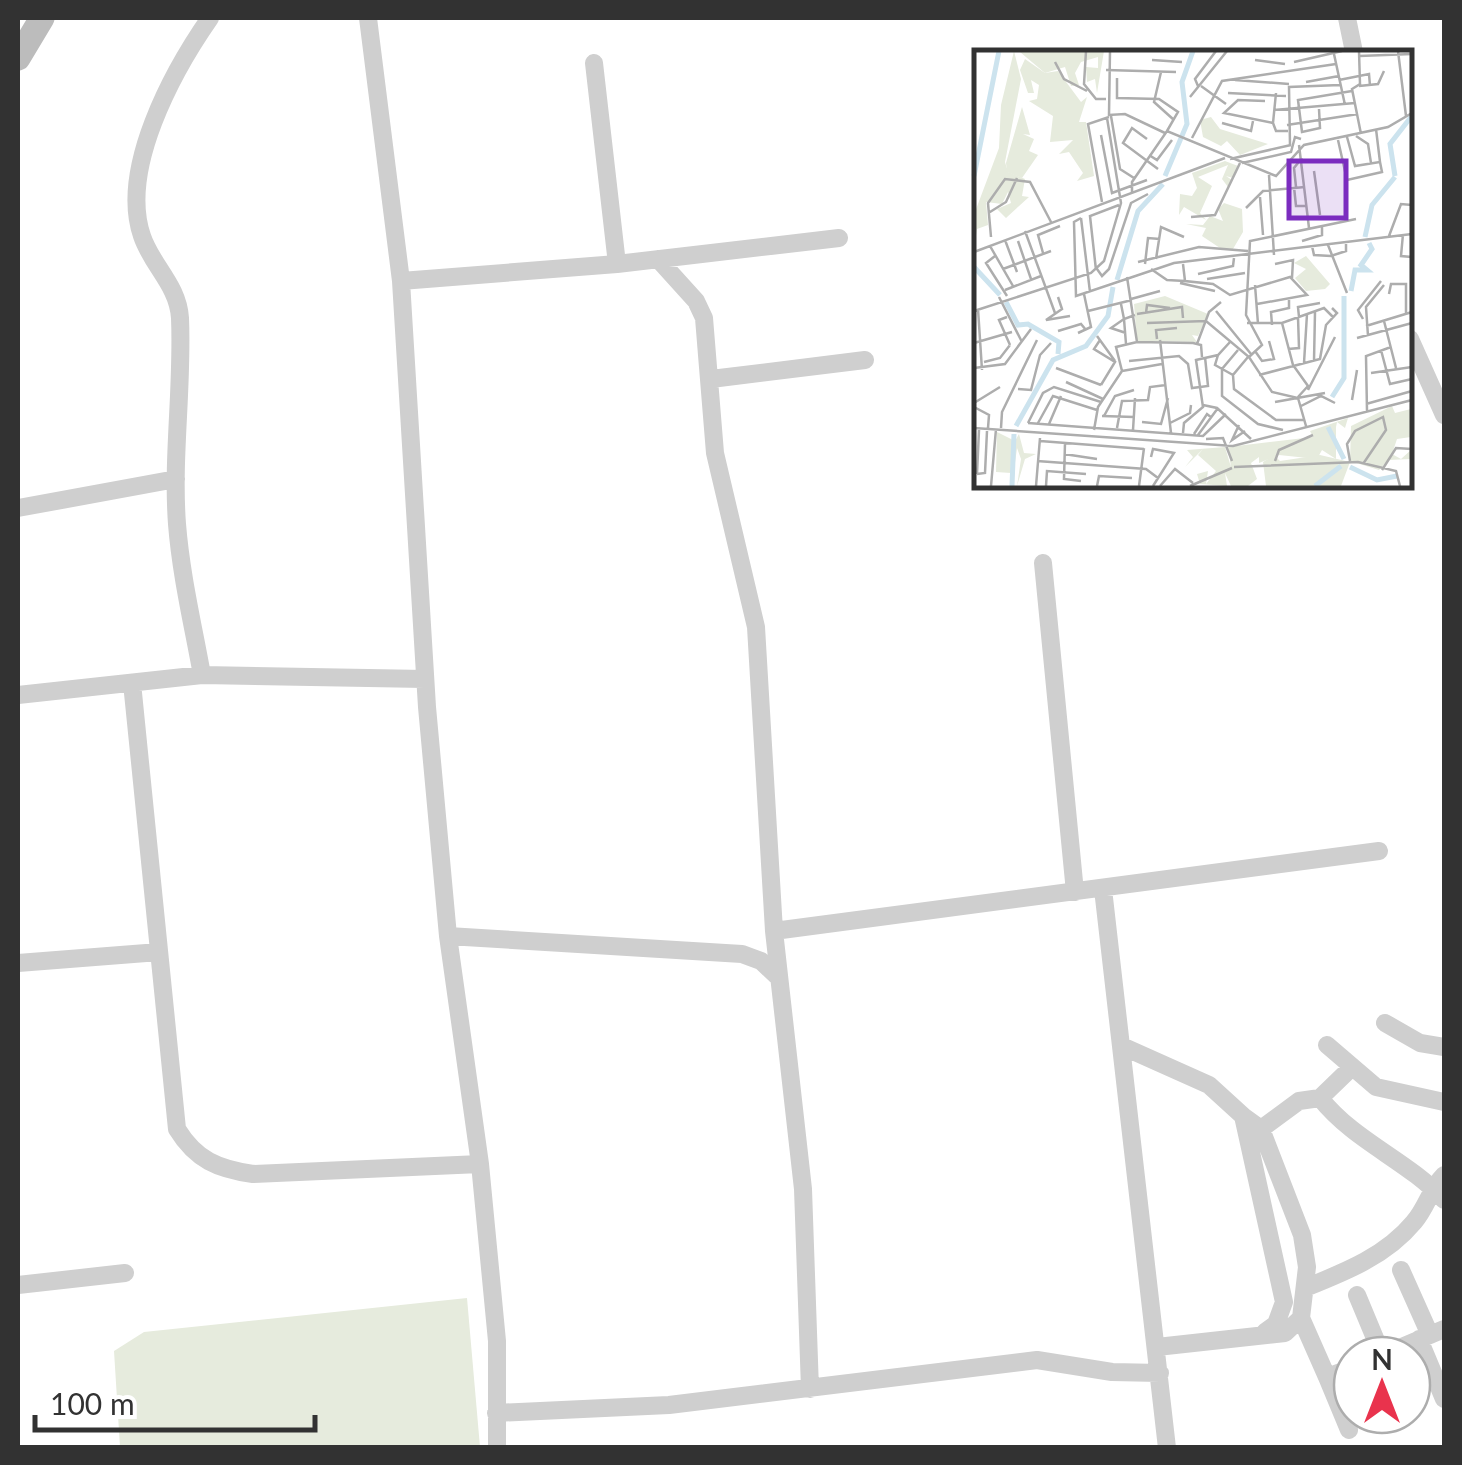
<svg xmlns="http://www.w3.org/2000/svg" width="1462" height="1465" viewBox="0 0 1462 1465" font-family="Lato,sans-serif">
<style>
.grass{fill:#e6ebdd}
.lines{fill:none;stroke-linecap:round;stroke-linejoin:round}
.street{stroke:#cfcfcf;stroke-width:18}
.secondary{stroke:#bcbcbc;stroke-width:25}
.inset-river{fill:none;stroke:#cce3ee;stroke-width:5}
.inset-road{fill:none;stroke:#adadad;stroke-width:2.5}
.view{fill:#7b2cbf;fill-opacity:0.15;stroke:#7b2cbf;stroke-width:5}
.inset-edge{fill:none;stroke:#323232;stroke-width:5}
</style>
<rect width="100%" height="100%" fill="#fff"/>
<path class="grass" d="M467,1298L480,1447H120L114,1351L144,1332Z"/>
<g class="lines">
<path class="street" d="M368,18L401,281L427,707L448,936L480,1164L497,1341V1448
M1347,18L1354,52
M594,63L617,264
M658,259L696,301L704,318L715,453L756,627L774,931L803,1189L810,1389
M401,281L617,264L839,238
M1410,339L1444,415
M711,379L865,360
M18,508L176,479
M1043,563L1075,892
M202,675C193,625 181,575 177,524C172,456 183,387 180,318C178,285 152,266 142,236C119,169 173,71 210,18
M132,683L177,1129C196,1160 218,1169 253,1174L480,1164
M18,695L202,675L425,679
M1103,889L1167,1448
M774,931L1379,851
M448,936L742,954L761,961L779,978
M18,963L159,952
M1385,1023L1420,1043L1444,1047
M1327,1045L1376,1087L1444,1102
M1124,1047L1209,1085L1243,1116L1284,1302L1276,1324L1265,1332
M1320,1098L1350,1069
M1261,1129L1299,1101L1320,1098C1355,1142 1407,1160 1444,1200
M1401,1270L1430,1335
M18,1285L125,1273
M1305,1288C1345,1272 1386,1256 1414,1222C1427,1207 1430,1189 1444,1175
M1357,1295L1382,1355
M1301,1318L1327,1377L1352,1368
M1419,1339L1444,1399
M1157,1347L1285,1333L1301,1318L1307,1267L1302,1235L1261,1129L1243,1116
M1383,1355L1444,1329
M1327,1377L1349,1430
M496,1413L669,1405L1037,1360L1112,1372L1160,1373
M1389,1415L1390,1416"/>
<path class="secondary" d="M18,58L42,18"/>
</g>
<g transform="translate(974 50)">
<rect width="438" height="438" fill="#fff"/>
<path d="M40,1L47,29L31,112L34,122L51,129L48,146L55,147L32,168L23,159L37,153L34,142L28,154L12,152L14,175L3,179L0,199L1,162L25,98L27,55ZM130,1L123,43L121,29L113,32L112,17L124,18V7L107,12L101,23L105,35L97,36L91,17L71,23L46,2ZM237,67L246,79L294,94L266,105L253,91L247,96L229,87L226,70ZM251,111L264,116L259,128L252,126L258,130L254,137L248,129L254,115L224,127L238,136L226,163L232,170L210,157L205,165L206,144L218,146L223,138L218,123ZM250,153L268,159L269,182L259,199L246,198L228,186L232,178L212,174L229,175L236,166L249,171L244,159ZM332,206L356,234L351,239L332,241L321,228L332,219L320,213ZM191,246L234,264L224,286L218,285L223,292L163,291L160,254ZM418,356L421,363L437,359V387L423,389L418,404L427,409L437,400V409L414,410L405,420L376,411L377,376ZM374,368L371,378L363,372L362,377V409L348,400L343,409L305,405L285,413V407L277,413L283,429L274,436H257L251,423L253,436L226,434L223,424L234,421L232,434L242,421L224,405L229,399L211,417L219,407L213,400L251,397L257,417L254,397L339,387L336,381ZM23,382L41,391L45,384L50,403L62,404L51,409L43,436L47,409L43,398L38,435L37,423L22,422Z" fill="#e6ebdd"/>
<path d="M51,9L71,23L84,21L107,52L113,47L105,72H112L120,126L103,131L109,123L95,102L85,104L99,90L76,92L79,66L55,51L63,49L65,35L57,30L60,43H54L46,20ZM48,57L56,85L49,84L60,89L55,101L64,105L48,128L33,122L32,113ZM300,405L306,411L346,405L376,412L367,436H292L289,412Z" fill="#e6ebdd"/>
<path class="inset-river" d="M0,126L25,1M191,126L213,74L208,32L219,1M421,126L416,94L437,67M391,187L398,155L421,127M0,217L26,245M143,230L164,161L189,134M377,241L381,220H393L387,215L398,199L395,193M32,252L44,275L54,274L85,292L84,304M358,347L370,328V246M42,376L79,310L112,296L134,266L139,237M354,377L370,409M376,417L403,430L423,426M38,436L40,384M341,436L367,416"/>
<path class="inset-road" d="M112,1L110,34L122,49H132M136,1L135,65L151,64L191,83M385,1L386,34L378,39L387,84M424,1L432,66M360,4L371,55M385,6L438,4M178,10L208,12M281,10L311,14M81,12L90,29L113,41M320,12L368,1M132,20L202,22M187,22L180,52L200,70M143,28V48L185,49L204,62L193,81M261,30L315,34M365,30L395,24L396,36M332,32L365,26M224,36L221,29L242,1M227,36L252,54M385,36L404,34L410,21M254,43L312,46M302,43L299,73L302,81H314M216,47L253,1M291,51L264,50L250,63L299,73M345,59L346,78L328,82L324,50L378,41M300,60L381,53M137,66L146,119L160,128M248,73L277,81L279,71M313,75L384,64M127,85L138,143L173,130M382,86L394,94L397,113M373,87L381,116L406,112L402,79M218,88L248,31L362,14M173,89L158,78L149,93L184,119M364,90L373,130L408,122L406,112M316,95L315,37L366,35M325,95L335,178M175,105L183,110L198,90M256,109L317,95M268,113L317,102L321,87L327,89M340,121L346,165M295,125L300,205M320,137L322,156H333M322,137L320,118L328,108M158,143V132L193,81L302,126L330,95L414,77L438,63M286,147L289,185M128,152L114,74L135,67M272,158L289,141L331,137M16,162L32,152L43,128M217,167L241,165L266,113M107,168L100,172L102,246L200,213L438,184M107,168L116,242M51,181L81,263M429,184L427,206L438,207M415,186L427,154L438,155M17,187L14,153L31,129L56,132L77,172M31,190L43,222M44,191L57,229M328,191L348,185V175M354,195L373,243M16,196L39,236M338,196L340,205L357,206L372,201V192M0,202L251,108M69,203L64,185L86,176M21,206L12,213L33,246M182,209L187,177L210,187M164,212L225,197L274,201M171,214L174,188L186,189M209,214L211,231L239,234L256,245L316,227L333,245L283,254M301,214L319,210L318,228M29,219L77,201M123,219L128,226L135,219L157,153L174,144M177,219L193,230L211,231M122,220L116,166L145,155M224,224L259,216L260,208M233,229L271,223M206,233L241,241M281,235L284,274M31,240L67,226M415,244L417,234H432V264M25,247L48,292M84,247L88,259L72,270L96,266M157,249L186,241M147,254L150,269L137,278L152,283M4,259L8,320M0,261L117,223L130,211L147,153L133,68M114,261L158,250M242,261L277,304M172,263L173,255L196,258M163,264L208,257L209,268M33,267L25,270L36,295M325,267L324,257L346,253M389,269L384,260L407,231M410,271L422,318M173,273L232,271L275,307L298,342L324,348L332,376M273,273H308L350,258L359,267M308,273L319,315L334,336L324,347M298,275L297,262L315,258V250M392,276L438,262M84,281L107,274L112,280M104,283L117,277L110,244M123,286L141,311M394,286L392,257L410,235M383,288L438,273M183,289L182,280L203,278M126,290L120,299L141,312L127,335M186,290L197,383M163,292L219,293L227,295L228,307M0,293L38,282M152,294L150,269L161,265M223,294L235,262L247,252M314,299L325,298L324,267M264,300L248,319V346L284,374L309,380M407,300L416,334L438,329M281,301L288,311L300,309L295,291M244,305L241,315L259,325M274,307L259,325L260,339L302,370H331M275,307L288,295L272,265L276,191L382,169M155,311L205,306L214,314L218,338L234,336L231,307M340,311L341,262M10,312L26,308L36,295M330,313L333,264M0,318L31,314L57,279M82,318L127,335M148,321L188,314M397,323L438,317M285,325L346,309L352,275L363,263L358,258M92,332L129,349M44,339L57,340L66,305L77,293M334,340L361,287M378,350L383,320M301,352L351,343M0,353L26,337M392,354L438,341M229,355L243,358L277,389M327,356L347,346L361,353M0,357L15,365L14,378M393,361L392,306L417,297M128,366L160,367M130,366L141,346L160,340M168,372L187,374L194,348M54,373L229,386L252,364M54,373L69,343L80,337L127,352M64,373L79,346L123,360M196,373L216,363L217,355M75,374L87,346M265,375L258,390L271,381M0,378L259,396L438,350M27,378L28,362L63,290M143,378L148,351L174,350L176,337L192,335M120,380L124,357L148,321L142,297L163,292L153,227M159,380L161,348M209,383L210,373L229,357L222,310L244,305L256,292M220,384L233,364L238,368M224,385L244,358M232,389L249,388L258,411M66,391L170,399M91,393L90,429L107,431M90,404L123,409M177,407L179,399L200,403L179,436M63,411L172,419L184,428M301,411L305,400L339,385M376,411L373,394L381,381L409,367L412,380L389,414M260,417L384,412L422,421L426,436M408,420L422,398L438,399M3,424L11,423L13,381M3,424L5,380M17,436L22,379M62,436L66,388M72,436L73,421L112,424M123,436L125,426L158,428M165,436L170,398M186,436L201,419L219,433M216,436L258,418"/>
<path class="view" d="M315,111H372V168H315Z"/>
<rect width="438" height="438" class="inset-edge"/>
</g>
<rect width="1462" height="1465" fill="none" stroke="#323232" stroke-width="40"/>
<g transform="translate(1382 1385)"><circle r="48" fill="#ffffff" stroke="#adadad" stroke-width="2.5"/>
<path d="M0-8L18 38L0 25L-18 38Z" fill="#e9334d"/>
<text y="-15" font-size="28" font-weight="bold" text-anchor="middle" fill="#323232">N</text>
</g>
<path d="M35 1415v15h280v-15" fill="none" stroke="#323232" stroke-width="5"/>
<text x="50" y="1415" font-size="30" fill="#323232" stroke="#ffffff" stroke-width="8" paint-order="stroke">100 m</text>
</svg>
